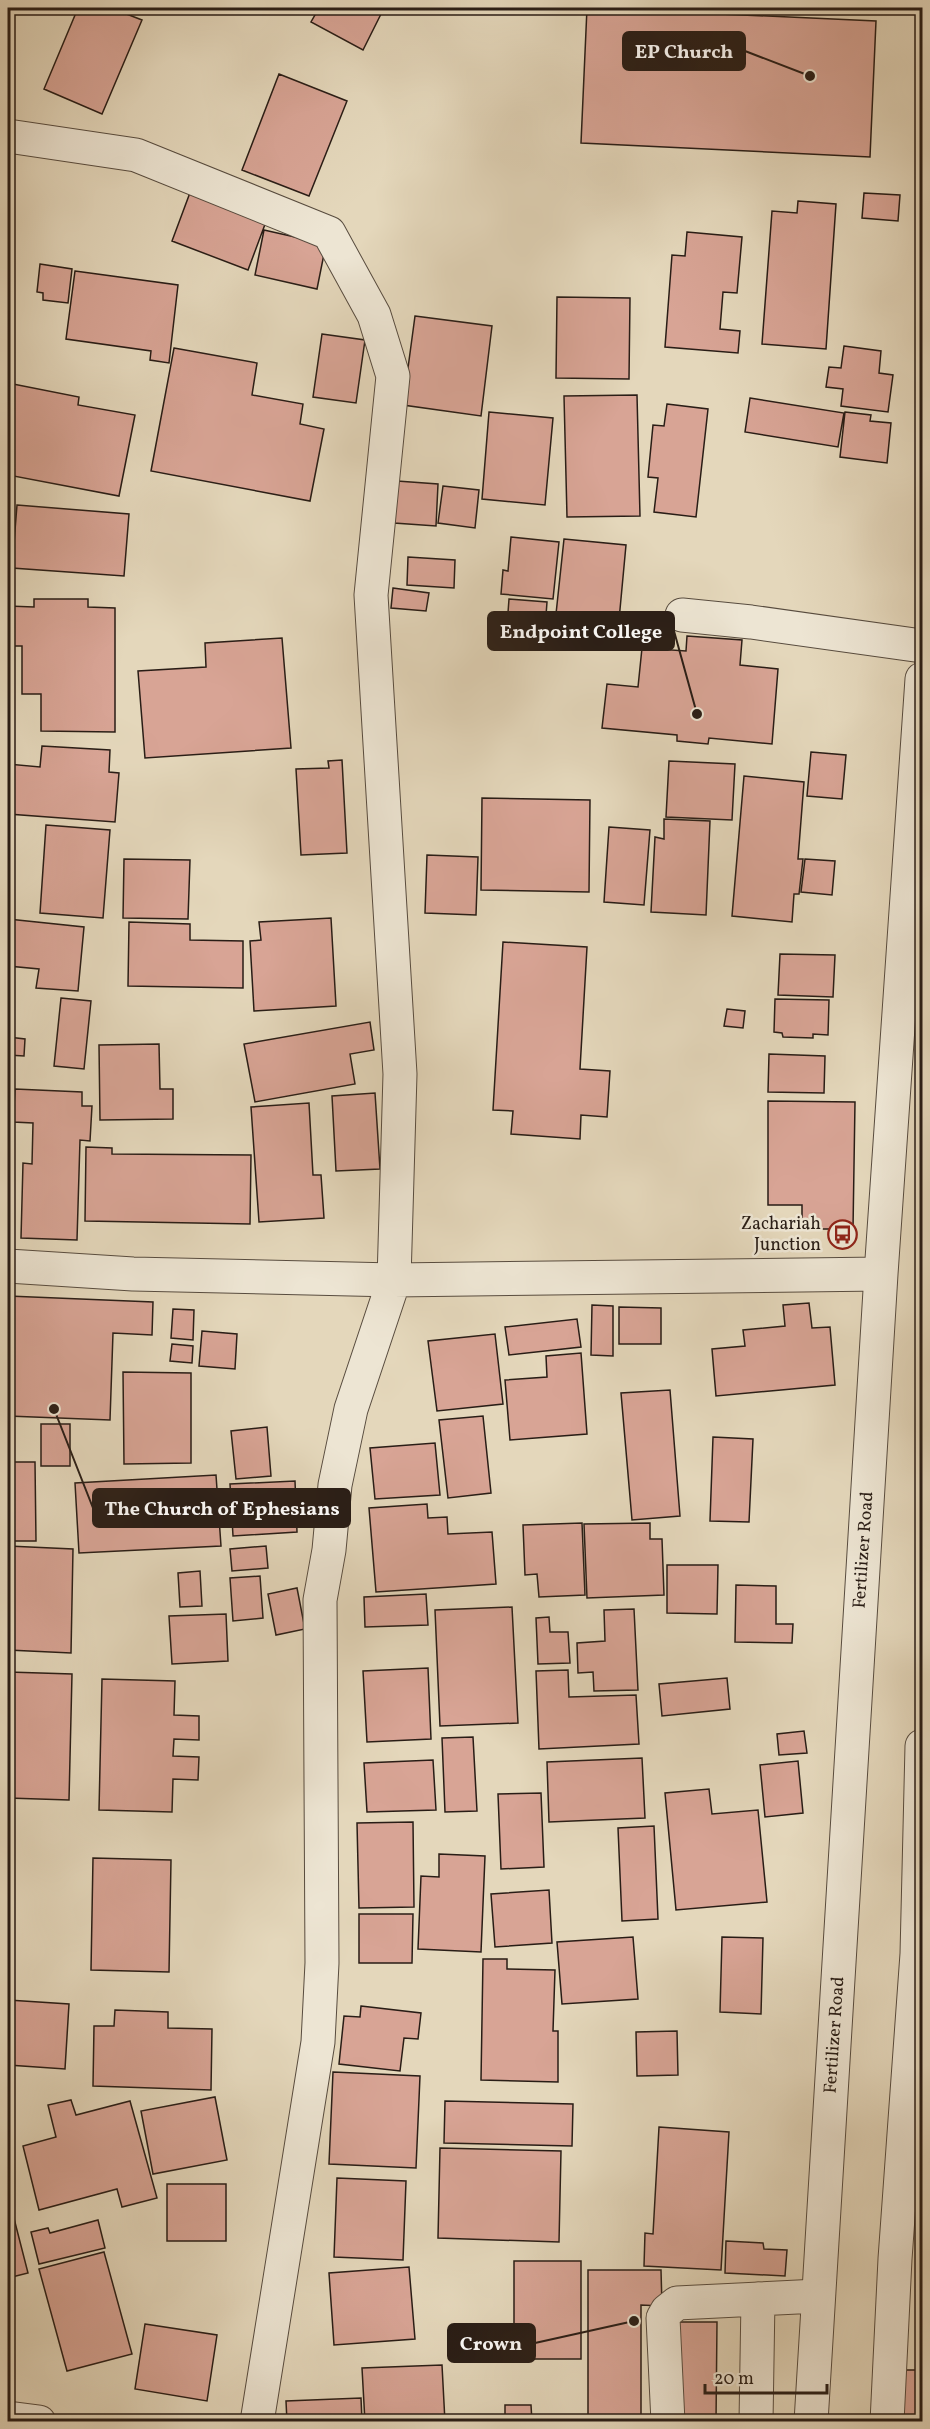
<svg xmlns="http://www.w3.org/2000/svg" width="930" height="2429" viewBox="0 0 930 2429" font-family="Vollkorn,serif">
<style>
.building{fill:#d8a495;stroke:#291d16;stroke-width:1.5}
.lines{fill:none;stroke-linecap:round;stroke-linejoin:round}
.minor-casing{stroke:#584c3f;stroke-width:35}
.minor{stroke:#ede5d3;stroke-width:33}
.labels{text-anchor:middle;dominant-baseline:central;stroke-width:5;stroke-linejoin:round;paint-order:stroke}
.poi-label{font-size:18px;fill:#291d16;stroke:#ede5d3;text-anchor:end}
.street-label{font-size:18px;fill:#291d16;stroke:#ede5d3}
.leader{fill:none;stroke:#291d16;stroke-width:2}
.callout-dot{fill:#291d16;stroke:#ede5d3;stroke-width:2}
.callout{fill:#291d16;stroke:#291d16;stroke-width:2}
.callout-label{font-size:20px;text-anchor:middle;font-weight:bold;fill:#fff}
</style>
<rect width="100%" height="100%" fill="#e4d7bb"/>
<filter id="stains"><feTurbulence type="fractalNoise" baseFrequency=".00333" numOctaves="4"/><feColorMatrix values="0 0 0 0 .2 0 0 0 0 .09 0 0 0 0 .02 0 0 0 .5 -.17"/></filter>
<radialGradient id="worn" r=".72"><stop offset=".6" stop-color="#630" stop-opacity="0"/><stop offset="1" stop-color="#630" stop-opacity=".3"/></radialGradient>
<path class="building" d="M78,8H111L142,20L102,114L44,89Z
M319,8H384L363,50L311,22Z
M587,8L876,21L870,157L581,143Z
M279,74L347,101L309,196L242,170Z
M191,190L267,219L248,270L172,241Z
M864,193L900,195L898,221L862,218Z
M798,201L836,204L826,349L762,344L772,211L797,213Z
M264,230L326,244L317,289L255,275Z
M687,232L742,237L737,293L723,292L720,329L740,331L738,353L665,347L672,255L685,256Z
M40,264L72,269L68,303L43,300V293L37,292Z
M75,271L178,285L169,363L150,360L151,351L66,339Z
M557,297L630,298L629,379L556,378Z
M415,316L492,326L481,416L403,405Z
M322,334L365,340L356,403L313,397Z
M844,346L881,351L879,373L893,375L888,412L841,406L843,389L826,387L829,367L841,368Z
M174,348L257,363L252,395L303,404L300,424L324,429L310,501L151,471Z
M8,383L79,397L78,405L135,415L119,496L8,475Z
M637,395L640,516L567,517L564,396Z
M750,398L844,413L838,447L745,432Z
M667,404L708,409L696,517L654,512L658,478L648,477L653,425L664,426Z
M489,412L553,418L545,505L482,499Z
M845,412L871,415L870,421L891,423L887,463L840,457Z
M397,481L438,484L436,526L394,523Z
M443,486L479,490L475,528L438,523Z
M17,505L129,514L124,576L12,568Z
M511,537L559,542L553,599L501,594L503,570L508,571Z
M564,539L626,545L619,620L556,614Z
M408,557L455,560L454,588L407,585Z
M393,588L429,593L426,611L391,608Z
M34,599H88V607L115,608V732L41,731V694H22V646H8V606L34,607Z
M509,599L547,602L545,629L507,626Z
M687,636L742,640L740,665L778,669L772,744L709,738L708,744L677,741V735L602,728L607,684L638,687L642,648L686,651Z
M282,638L291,748L145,758L138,671L206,667L205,643Z
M42,746L110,750L109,772L119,773L115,822L8,814V764L40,767Z
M811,752L846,755L842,799L807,796Z
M342,760L347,853L301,855L296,769L329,768L328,761Z
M669,761L735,764L732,820L666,817Z
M744,776L804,782L798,859H803L799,894H794L792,922L732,916Z
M482,798L590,800L589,892L481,890Z
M664,819L710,821L706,915L651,912L655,837L664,839Z
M46,825L110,830L103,918L40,913Z
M609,827L650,830L644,905L604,902Z
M427,855L478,857L476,915L425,913Z
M124,859L190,860L188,919L123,918Z
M805,859L835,861L832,895L801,892Z
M331,918L336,1006L254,1011L250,941L261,940L259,922Z
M8,919L84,927L78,991L36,988L39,969L8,966Z
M129,922L190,924V940L243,941V988L128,986Z
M503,942L587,947L580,1069L610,1071L607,1117L581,1115L580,1139L511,1134L513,1111L493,1110Z
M780,954L835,955L833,997L778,995Z
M61,998L91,1001L84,1069L54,1066Z
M775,999L829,1000L828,1035L813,1034V1038L783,1037L782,1033L774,1032Z
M727,1009L745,1011L743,1028L724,1026Z
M370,1022L374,1050L350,1054L355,1084L255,1102L244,1044Z
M8,1037L25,1039L24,1056L8,1055Z
M159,1044L160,1089H173V1119L100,1120L99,1045Z
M769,1054L825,1056L824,1093L768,1092Z
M15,1089L82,1092V1106H92L90,1141L80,1140L77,1240L21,1238L23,1163L32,1164L33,1123L13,1122Z
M375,1093L380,1169L336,1171L332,1096Z
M768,1101L855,1102L853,1229H802V1205H768Z
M309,1103L313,1175H321L324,1218L259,1222L251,1107Z
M86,1147L112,1148V1154L251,1155L250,1224L85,1221Z
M8,1296L153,1302L152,1335L113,1333L110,1420L8,1416Z
M809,1303L812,1328L830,1327L835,1385L716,1396L712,1349L745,1346L743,1330L785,1326L783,1305Z
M592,1305L613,1306V1356L591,1355Z
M619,1307L661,1308V1344H619Z
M173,1309L194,1310L193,1340L171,1338Z
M577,1319L581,1347L509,1355L505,1327Z
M202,1331L237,1334L235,1369L199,1366Z
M495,1334L503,1404L437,1411L428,1341Z
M172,1344L193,1346L192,1363L170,1361Z
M581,1353L587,1434L510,1440L505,1380L547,1377L546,1356Z
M123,1372L191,1373V1463L124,1464Z
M670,1390L680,1516L632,1520L621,1393Z
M483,1416L491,1493L448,1498L439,1420Z
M41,1424H70V1466H41Z
M267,1427L271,1476L236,1479L231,1431Z
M713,1437L753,1439L749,1522L710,1521Z
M435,1443L440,1495L375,1499L370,1448Z
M8,1462H35L36,1541H8Z
M216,1475L221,1546L79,1553L75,1483Z
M295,1481L297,1532L233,1536L230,1484Z
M427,1504L428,1518L447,1517L448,1534L492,1532L496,1584L376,1592L369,1508Z
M582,1523L585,1595L539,1597L537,1574L525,1575L523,1525Z
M650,1523V1539H662L664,1595L587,1598L584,1524Z
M8,1546L73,1549L71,1653L8,1650Z
M266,1546L268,1568L232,1571L230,1549Z
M667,1565H718L717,1614L667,1613Z
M200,1571L202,1606L180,1607L178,1573Z
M260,1576L263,1618L233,1621L230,1578Z
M736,1585L776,1586V1624H793L792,1643L735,1642Z
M297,1588L305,1629L276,1635L268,1594Z
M426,1594L428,1625L365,1627L364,1597Z
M512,1607L518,1723L440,1726L435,1610Z
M634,1609L638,1690L594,1691L593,1672L578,1673L577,1643L605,1641L604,1610Z
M226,1614L228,1661L172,1664L169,1616Z
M549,1617L550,1632H568L570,1663L538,1664L536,1618Z
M428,1668L431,1739L367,1742L363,1671Z
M568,1670L569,1697L636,1695L639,1744L539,1749L536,1671Z
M8,1672L72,1674L69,1800L8,1798Z
M727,1678L730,1709L662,1716L659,1684Z
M102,1679L175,1681L174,1715L199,1716V1740L174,1739L173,1756L199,1757L198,1780L173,1779L172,1812L99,1810Z
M804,1731L807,1753L779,1755L777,1734Z
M473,1737L477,1811L445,1812L442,1738Z
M642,1758L645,1818L549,1822L547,1762Z
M433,1760L436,1810L367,1812L364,1763Z
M798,1761L803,1813L765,1817L760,1765Z
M709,1789L712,1814L758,1810L767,1902L676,1910L665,1793Z
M541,1793L544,1867L501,1869L498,1794Z
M413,1822L414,1907L359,1908L357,1823Z
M654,1826L658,1919L622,1921L618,1828Z
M439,1854L485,1856L481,1952L418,1949L421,1876L439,1877Z
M93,1858L171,1860L169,1972L91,1970Z
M549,1890L552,1943L495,1947L491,1894Z
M359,1914H413L412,1963H359Z
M633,1937L638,1999L562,2004L557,1942Z
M722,1937L763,1938L761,2014L720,2012Z
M483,1959H507V1969L555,1970L553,2031H558V2082L481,2080Z
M8,2000L69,2004L65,2069L8,2065Z
M361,2006L421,2013L418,2039L404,2038L400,2071L339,2064L344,2016L360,2017Z
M115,2010L168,2012V2028L212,2029L211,2090L93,2086L94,2026H114Z
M677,2031L678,2075L637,2076L636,2032Z
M333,2072L420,2076L416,2168L329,2164Z
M215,2097L227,2160L153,2174L141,2111Z
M71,2100L76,2115L130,2101L157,2198L122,2207L117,2189L39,2210L23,2146L56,2137L48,2105Z
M445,2101L573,2104L572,2146L444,2143Z
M659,2127L729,2132L721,2270L644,2266L645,2233L653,2234Z
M440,2148L561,2151L559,2242L438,2238Z
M337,2178L406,2181L403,2260L334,2257Z
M167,2184H226V2241H167Z
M8,2195L28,2273L8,2278Z
M98,2220L105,2248L39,2264L31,2232L48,2228L50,2233Z
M726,2241L763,2243L764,2249L787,2250L785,2276L725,2273Z
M104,2252L132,2354L67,2371L39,2269Z
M514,2261H581V2359H514Z
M409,2267L415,2339L334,2345L329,2273Z
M588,2270H661L662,2306L641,2305V2422H588Z
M674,2322H717L716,2422H674Z
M145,2324L217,2335L207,2401L135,2389Z
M442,2365L445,2422H365L362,2368Z
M904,2370H922V2422H903Z
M361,2398L362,2422H287L286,2401Z
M505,2405H531L532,2422H505Z
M545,2417H587V2422H545Z"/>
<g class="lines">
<defs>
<path id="minor" d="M8,136L136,155L329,233L374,315L393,376L371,595L400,1074L394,1280L351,1409L335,1485L329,1550L320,1600L322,1963L318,2042L257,2422
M682,615L751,622L922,646
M8,1266L133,1274L394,1280L881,1274
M8,2418L39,2422
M668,2422L663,2318L667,2311L677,2303L818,2296
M756,2422L758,2299
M811,2422L881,1274L922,679
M887,2422L895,2259L917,1954L922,1746"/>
</defs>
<use href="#minor" class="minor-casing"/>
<use href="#minor" class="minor"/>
</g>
<defs>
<symbol id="bus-ring" viewBox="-11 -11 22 22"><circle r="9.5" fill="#ede5d3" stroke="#8f2418" stroke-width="1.5"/><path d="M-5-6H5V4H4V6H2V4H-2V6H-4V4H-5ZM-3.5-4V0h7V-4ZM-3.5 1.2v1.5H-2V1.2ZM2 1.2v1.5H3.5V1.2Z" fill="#8f2418"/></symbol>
</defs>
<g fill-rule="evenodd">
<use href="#bus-ring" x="826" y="1218" width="33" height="33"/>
</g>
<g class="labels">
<g class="poi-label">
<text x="821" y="1224">Zachariah<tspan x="821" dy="21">Junction</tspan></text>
</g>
<g class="street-label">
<text transform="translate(864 1550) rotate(-86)">Fertilizer Road</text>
<text transform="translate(835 2035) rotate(-86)">Fertilizer Road</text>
</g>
</g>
<path class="leader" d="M810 76L745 51M697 714L674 631M54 1409L93 1508M634 2321L535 2343"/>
<g class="callout-dot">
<circle cx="810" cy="76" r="6"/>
<circle cx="697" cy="714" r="6"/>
<circle cx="54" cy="1409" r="6"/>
<circle cx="634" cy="2321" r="6"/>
</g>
<g class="callout">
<rect x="623" y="32" width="122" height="38" rx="6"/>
<rect x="488" y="612" width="186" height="38" rx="6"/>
<rect x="93" y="1489" width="257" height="38" rx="6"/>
<rect x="448" y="2324" width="87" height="38" rx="6"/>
</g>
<g class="callout-label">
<text x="684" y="58">EP Church</text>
<text x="581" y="638">Endpoint College</text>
<text x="222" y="1515">The Church of Ephesians</text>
<text x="491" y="2350">Crown</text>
</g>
<rect width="930" height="2429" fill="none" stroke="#e4d7bb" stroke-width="30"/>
<rect x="9" y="9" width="912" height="2411" fill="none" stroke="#291d16" stroke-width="3"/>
<rect x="15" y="15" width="900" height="2399" fill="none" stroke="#291d16" stroke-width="1.5"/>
<path d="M705 2384v9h122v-9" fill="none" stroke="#291d16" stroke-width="3"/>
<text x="714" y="2384" font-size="18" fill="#291d16" stroke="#ede5d3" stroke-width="4.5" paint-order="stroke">20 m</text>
<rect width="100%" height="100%" filter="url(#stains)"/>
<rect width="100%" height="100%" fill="url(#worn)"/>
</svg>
